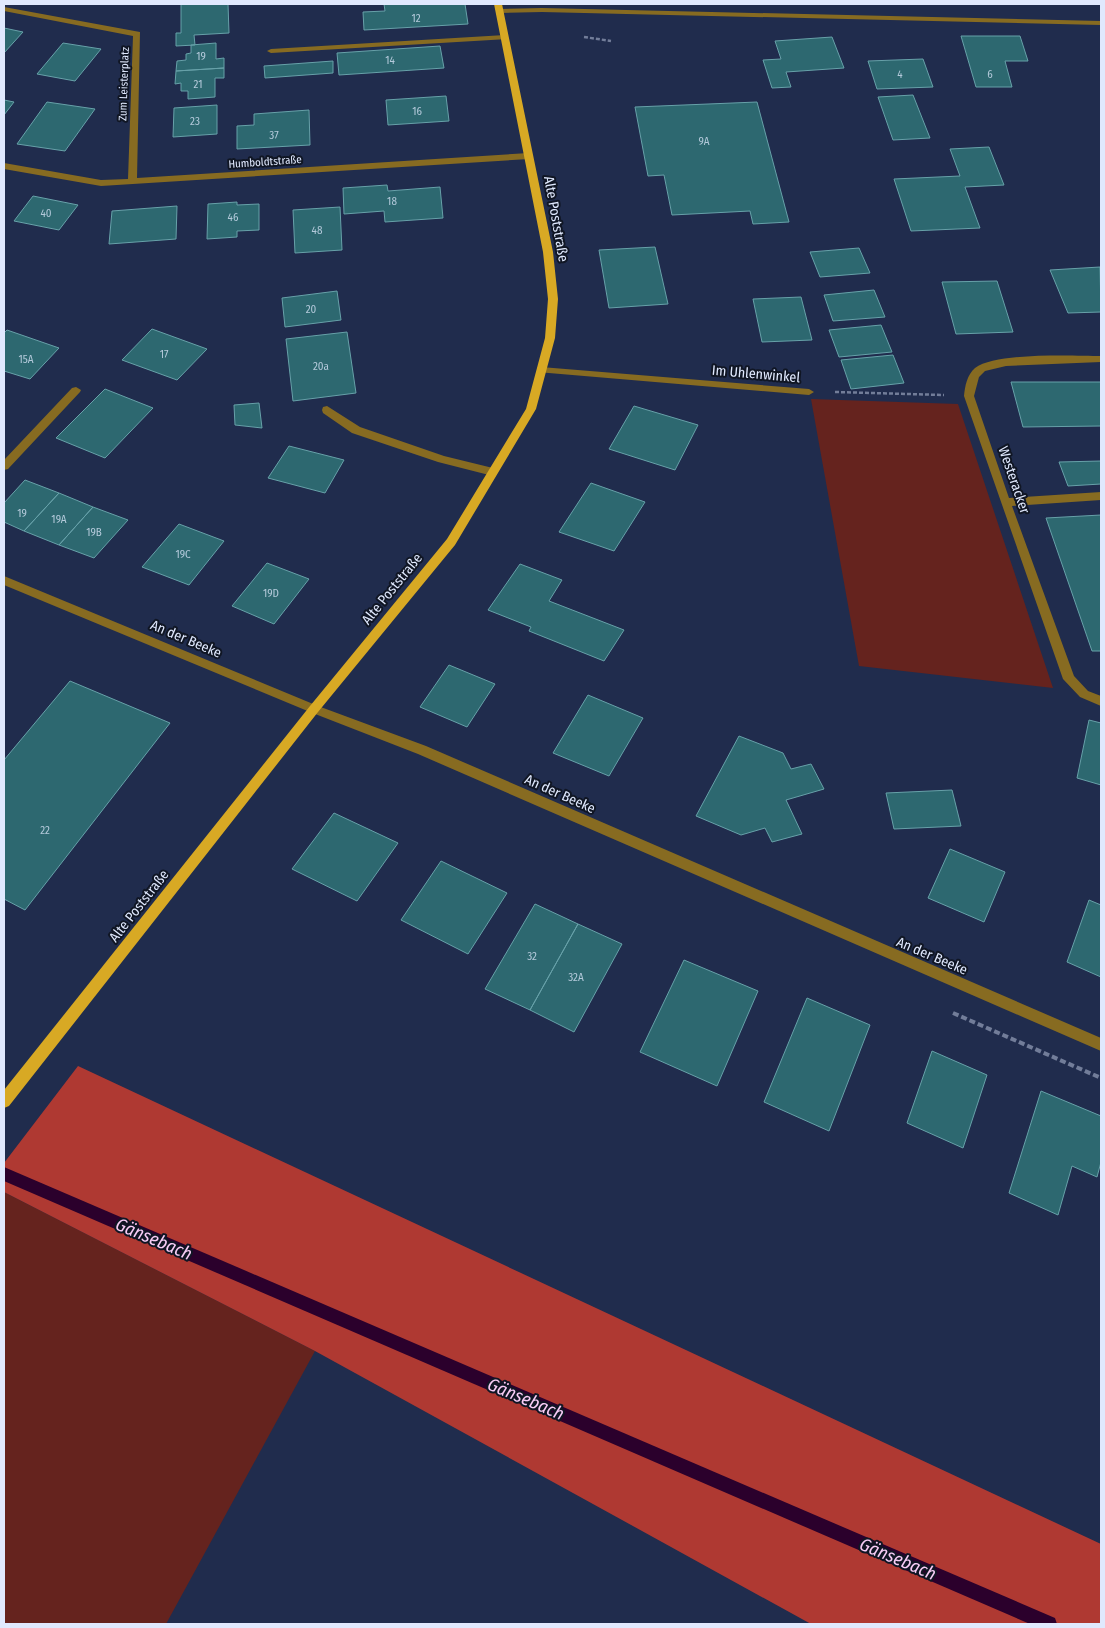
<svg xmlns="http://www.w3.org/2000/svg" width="1105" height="1628" viewBox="0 0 1105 1628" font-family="'Fira Sans Condensed',sans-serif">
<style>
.green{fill:#65231e}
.forest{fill:#af3932}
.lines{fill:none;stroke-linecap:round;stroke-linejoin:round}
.stream{fill:#2b002c;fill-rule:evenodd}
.building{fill:#2d6870;stroke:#67a1a9}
.path-far1{stroke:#727d99;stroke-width:2.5;stroke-dasharray:4 2;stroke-linecap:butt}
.path{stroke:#727d99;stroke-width:4;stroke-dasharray:6 3;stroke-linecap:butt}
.minor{fill:#876b21;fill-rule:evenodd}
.major{fill:#d8a924;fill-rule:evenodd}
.labels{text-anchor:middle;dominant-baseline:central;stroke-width:4;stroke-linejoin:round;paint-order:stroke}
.number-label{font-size:11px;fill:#b3c9da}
.far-street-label{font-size:11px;fill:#e0e9fe;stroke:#101624}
.street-label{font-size:14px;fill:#e0e9fe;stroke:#101624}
.near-water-label{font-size:18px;font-style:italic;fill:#f9cdf7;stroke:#101624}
</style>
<rect width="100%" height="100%" fill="#202c4d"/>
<path class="green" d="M811,399L958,404L1053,688L859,666Z
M4,1192L315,1351L166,1624H4Z"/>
<path class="forest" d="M78,1066L1101,1544V1624H811L315,1351L4,1192V1163Z"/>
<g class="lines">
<path class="stream" d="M4,1167L1055,1618L1057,1624H1030L4,1181Z"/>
</g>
<path class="building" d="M181,4H228L229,33L194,35L195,45L176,46V33H181Z
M384,4H465L468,24L364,30L363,12L385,11Z
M4,28L23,32L4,53Z
M961,36H1020L1028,61H1005L1012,87H976Z
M832,37L844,68L786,72L791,87L772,88L763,60L781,59L775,41Z
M63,43L101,49L75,81L37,74Z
M216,43V59L224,58V68L176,71L177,61L186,60V54L191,53V45Z
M440,46L444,68L339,75L337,53Z
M923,59L933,87L877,89L868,61Z
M333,61V73L265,78L264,66Z
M224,68V78H215V97L188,99V91H181V83L175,84L176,71Z
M913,95L930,138L893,140L878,97Z
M446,96L449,121L388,125L386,100Z
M4,100L14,102L4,115Z
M47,102L95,109L65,151L17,144Z
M757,102L789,222L753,224L750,211L672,215L664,175L648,176L635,107Z
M217,105V134L173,137L174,108Z
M309,110L310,145L237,149V126L254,125V114Z
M989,147L1004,185L965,187L980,228L911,231L894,179L960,176L950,149Z
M387,185L388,191L440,187L443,218L385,222L384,211L344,214L343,188Z
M33,196L78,205L59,230L14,221Z
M237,202V205L259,204V230L237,231V237L207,239L208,204Z
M177,206L176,239L109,244L112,211Z
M340,207L342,250L295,253L293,210Z
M655,247L668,304L609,308L599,250Z
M859,248L870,273L820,277L810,252Z
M1100,267L1101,312L1068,313L1050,270Z
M997,281L1013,332L956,334L942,282Z
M874,290L885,317L833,321L824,295Z
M337,291L341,320L285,327L282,298Z
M801,297L812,340L762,342L753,299Z
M881,325L892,352L839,357L829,330Z
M152,329L207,349L177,380L122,360Z
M7,330L59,348L30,379L4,371V333Z
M347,332L356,393L293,401L286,339Z
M893,355L904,383L851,389L841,360Z
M1011,382H1101V426L1023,427Z
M105,389L153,408L105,458L56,438Z
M259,403L262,428L235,425L234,405Z
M634,406L698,425L675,470L609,449Z
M289,446L344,460L325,493L268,478Z
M1101,461V484L1068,486L1059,462Z
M25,480L59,493L24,531L4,522V503Z
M591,483L645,502L614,551L559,532Z
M59,493L93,507L59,545L24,531Z
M93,507L128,520L94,558L59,545Z
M1101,515V651H1092L1046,518Z
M179,524L224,541L189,585L142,567Z
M267,563L309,579L274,624L232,606Z
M520,564L562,580L549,601L624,630L604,661L529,631L531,627L488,610Z
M449,665L495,684L467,727L420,707Z
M70,681L170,723L25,910L4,899V760Z
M588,695L643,718L609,776L553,753Z
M1089,720L1101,723V785L1077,778Z
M739,736L783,753L791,769L811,764L824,789L786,800L802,834L772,842L765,828L741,835L696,816Z
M952,790L961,826L894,829L886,793Z
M334,813L398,843L357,901L292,869Z
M950,849L1005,872L984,922L928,898Z
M441,861L507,893L468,954L401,920Z
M1089,900L1101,905V977L1067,962Z
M535,904L578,924L530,1010L485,989Z
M578,924L622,944L574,1032L530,1010Z
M684,960L758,991L717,1086L640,1052Z
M807,998L870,1025L829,1131L764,1102Z
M932,1051L987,1075L963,1148L907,1123Z
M1041,1091L1101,1116V1162L1097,1177L1072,1166L1058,1215L1009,1193Z"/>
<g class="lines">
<path class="path-far1" d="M584,37L611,41
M835,392L944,395"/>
<path class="path" d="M953,1013L1101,1078"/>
<path class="minor" d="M4,7L140,32L137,178L529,153L533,156L529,159L101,186L4,169V163L101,180L128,179L133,36L4,11Z
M542,8L1101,21V25L542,12L500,13L496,11L500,9Z
M505,35H508V39L271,53L267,51L271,49Z
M1101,356V362L1006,366L985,371L979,377L974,396L1009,498L1101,492V500L1012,506L1074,676L1088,691L1101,696V706L1080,697L1063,679L964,396C965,386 967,375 975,368C997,352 1073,356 1101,356Z
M541,367L809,389L814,392L809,395L537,372V368Z
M76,387L81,390L80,392L8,469L4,470V460L72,388Z
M327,406L360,427L444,456L497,469L498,472L493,476L438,462L352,433L323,413L322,410L323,407Z
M4,576L318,706L426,746L1101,1038V1051L418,754L310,712L4,585Z"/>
<path class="major" d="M494,4H502L553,252L558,299L555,338L536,409L455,545L318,712L9,1106L4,1108V1090L310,706L447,539L526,409L545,338L548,299L543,252Z"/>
</g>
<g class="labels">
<g class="number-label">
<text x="416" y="18">12</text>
<text x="201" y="56">19</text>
<text x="390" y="60">14</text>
<text x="900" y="74">4</text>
<text x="990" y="74">6</text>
<text x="198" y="84">21</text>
<text x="417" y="111">16</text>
<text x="195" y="121">23</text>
<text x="274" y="135">37</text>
<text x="704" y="141">9A</text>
<text x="392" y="201">18</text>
<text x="46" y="213">40</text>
<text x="233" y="217">46</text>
<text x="317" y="230">48</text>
<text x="311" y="309">20</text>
<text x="164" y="354">17</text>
<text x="26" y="359">15A</text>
<text x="321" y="366">20a</text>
<text x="22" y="513">19</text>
<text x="59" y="519">19A</text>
<text x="94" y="532">19B</text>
<text x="183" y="554">19C</text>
<text x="271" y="593">19D</text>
<text x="45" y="830">22</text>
<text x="532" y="956">32</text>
<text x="576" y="977">32A</text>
</g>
<g class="far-street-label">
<text transform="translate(124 84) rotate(-88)">Zum Leisterplatz</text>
<text transform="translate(265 162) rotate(-4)">Humboldtstraße</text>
</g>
<g class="street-label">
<text transform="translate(556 219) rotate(80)">Alte Poststraße</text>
<text transform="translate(756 374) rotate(5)">Im Uhlenwinkel</text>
<text transform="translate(1014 480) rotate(71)">Westeracker</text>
<text transform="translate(392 589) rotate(-51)">Alte Poststraße</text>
<text transform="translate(186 639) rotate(23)">An der Beeke</text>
<text transform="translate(560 794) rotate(24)">An der Beeke</text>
<text transform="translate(139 906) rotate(-52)">Alte Poststraße</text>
<text transform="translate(932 956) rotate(23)">An der Beeke</text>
</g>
<g class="near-water-label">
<text transform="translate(154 1239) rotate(23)">Gänsebach</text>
<text transform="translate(526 1399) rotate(23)">Gänsebach</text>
<text transform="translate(898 1559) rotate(23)">Gänsebach</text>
</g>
</g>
<rect width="1105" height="1628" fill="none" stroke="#e0e9fe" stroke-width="10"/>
</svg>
